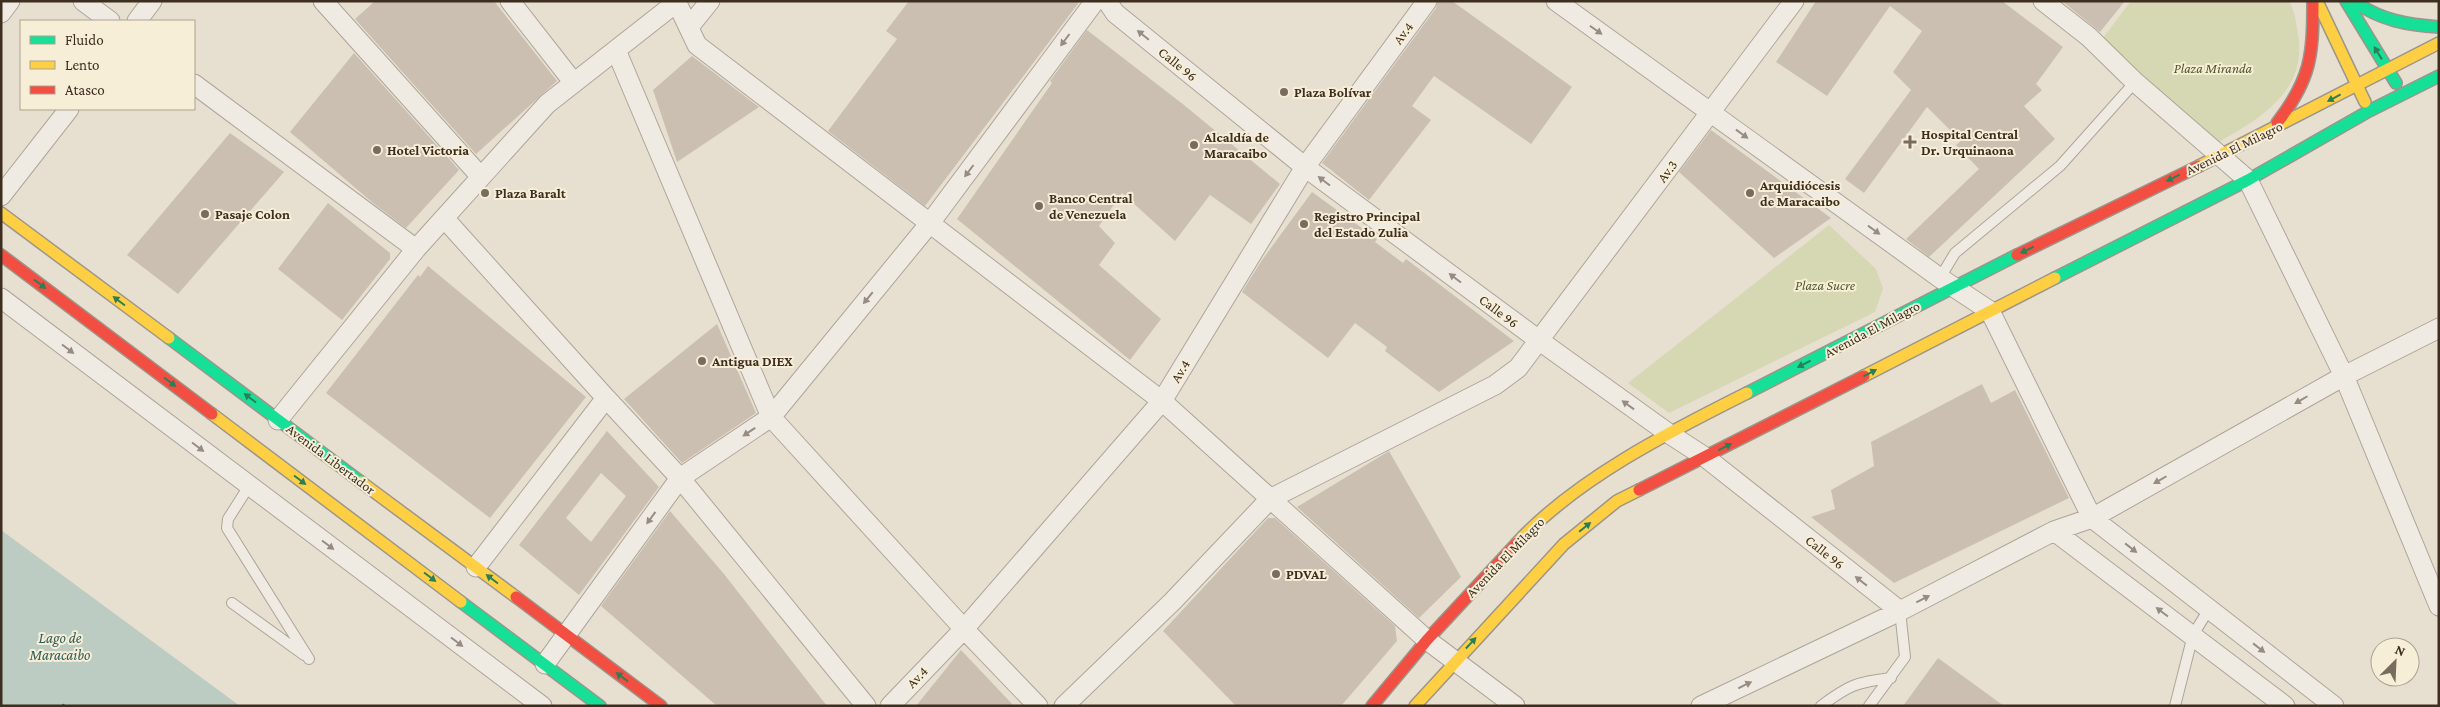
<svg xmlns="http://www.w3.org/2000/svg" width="2440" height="707" viewBox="0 0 2440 707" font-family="'Crimson Pro',serif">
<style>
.green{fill:#d6d7b3}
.water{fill:#bcccc2}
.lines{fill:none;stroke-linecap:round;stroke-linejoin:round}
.ferry{stroke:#2f5d5a;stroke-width:1;stroke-dasharray:6 5;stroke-linecap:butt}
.building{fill:#cbbfb2;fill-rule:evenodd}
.lane-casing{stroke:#ada599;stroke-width:12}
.street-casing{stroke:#ada599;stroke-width:21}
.fast-casing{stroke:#9c958a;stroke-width:14}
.slow-casing{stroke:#9c958a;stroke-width:14}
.jam-casing{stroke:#9c958a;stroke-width:14}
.lane{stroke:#efebe3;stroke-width:10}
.street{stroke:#efebe3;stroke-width:19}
.fast{stroke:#16e098;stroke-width:11}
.slow{stroke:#ffcf43;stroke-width:11}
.jam{stroke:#f24e42;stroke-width:11}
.oneway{fill:#968c82}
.oneway2{fill:#2b7e56}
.poi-dot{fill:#786c5e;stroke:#f7eed8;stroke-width:2}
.labels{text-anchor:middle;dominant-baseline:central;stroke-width:4;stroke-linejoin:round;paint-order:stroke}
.street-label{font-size:14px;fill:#3d2e20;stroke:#f7eed8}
.park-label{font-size:14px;font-style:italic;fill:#4d5a26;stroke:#f7eed8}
.poi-label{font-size:14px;font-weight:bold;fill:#3d2e20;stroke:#f7eed8;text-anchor:start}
.water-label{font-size:15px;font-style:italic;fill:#2f5d5a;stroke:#f7eed8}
</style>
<rect width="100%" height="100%" fill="#e7e0d1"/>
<path class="green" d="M2131,1H2289C2295,12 2296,22 2298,35C2309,97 2248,125 2203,151L2096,47Z
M1829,225L1876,269L1883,288L1875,312L1669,413L1628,383Z"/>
<path class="water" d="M1,530L240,706H1Z"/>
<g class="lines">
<path class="ferry" d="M62,706L63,704L66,706"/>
</g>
<path class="building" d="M375,1H494L557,81L476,154L355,19Z
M909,1H1080L925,206L828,131L897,39L886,31Z
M1438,1H1452L1572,87L1531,144L1434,76L1412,106L1431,120L1369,200L1322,163L1436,8Z
M1816,1H2002L2063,47L2036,84L2042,90L2024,106L2055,139L1929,257L1906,239L1979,169L1956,145L1961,141L1927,107L1864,193L1845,179L1911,90L1893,72L1922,31L1890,6L1827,96L1776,62Z
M2062,1H2125L2100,32Z
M1087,30L1184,105L1280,184L1251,224L1210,195L1175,241L1122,193L1099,226L1115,243L1099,265L1161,319L1130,360L957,219L1052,83L1050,81Z
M354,53L459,170L406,228L373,203L290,132Z
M692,56L759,107L677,162L653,90Z
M1711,130L1831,218L1774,258L1679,172Z
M230,133L284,172L178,294L127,255Z
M1312,192L1377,239L1375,242L1403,263L1406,259L1514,341L1439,392L1385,351L1387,347L1355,323L1328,358L1242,292L1262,260Z
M328,203L390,253V259L342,320L278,269Z
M428,266L586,397L490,518L326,393L418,275L420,277Z
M717,324L756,413L682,463L624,399Z
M1982,384L1991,403L2015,390L2069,498L1894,583L1811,517L1835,509L1831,490L1874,466L1871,442Z
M607,431L659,487L579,595L519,545ZM601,473L626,496L591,542L566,518Z
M1389,451L1461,577L1419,618L1297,507Z
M670,511L724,574L827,706H717L601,606Z
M1268,518H1275L1395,626L1397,641L1341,706H1236L1163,631Z
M961,650L1014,706H916Z
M1938,658L2004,706H1903Z"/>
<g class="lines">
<defs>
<path id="lane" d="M1940,278L1955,253L2060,166L2135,82
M249,486L228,519L227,528L309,659
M232,603L304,655
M1821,706C1849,685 1857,682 1891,678
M1869,706L1905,657L1900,611
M2175,706L2193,635L2209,609"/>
<path id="street" d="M83,1L110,21
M323,1L481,177
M510,1L574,83
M676,1L697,45L1162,401L1427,640L1515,706
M1107,1L1115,13L1305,167L1540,341L1668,433L1705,457L1900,611
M1556,1L1940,278L1990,311L2092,518L2334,706
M2043,1L2089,37L2135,82L2248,180L2344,376L2439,606
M1,13L10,1
M137,21L152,1
M689,27L710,1
M616,50L771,417L964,629L1038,706
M194,84L416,249
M1,196L69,109
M444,218L606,398L476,567
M1,298L542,706
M606,398L680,478L866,706
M278,420L416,249L547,104L677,2
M2054,531L2285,706
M545,664L680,478L771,417L930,223L1095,1
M890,706L964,629L1162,401L1305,167L1427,1
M1064,706L1172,602L1270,499L1495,385L1518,368L1794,1
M1701,706L1900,611L2054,531L2092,518L2344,376L2439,328"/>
<path id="fast" d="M2346,1L2396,83
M2354,1C2379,20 2408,25 2439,27
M2055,278L2248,180L2369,111L2439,76
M169,338L361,482
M1747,393L2017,255
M461,602L600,706"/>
<path id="slow" d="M2317,1L2365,102
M2199,166L2439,43
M1,213L169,338
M1864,376L2055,278
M212,414L461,602
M361,482L516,597
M1517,543C1576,479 1669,432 1747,393
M1415,706L1564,544L1617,501L1639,490"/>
<path id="jam" d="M2277,123C2311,79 2313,56 2313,1
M1,255L212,414
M2017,255L2199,166
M1639,490L1864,376
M516,597L661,706
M1372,706L1427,640L1517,543"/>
</defs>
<use href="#lane" class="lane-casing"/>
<use href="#street" class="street-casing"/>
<use href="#fast" class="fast-casing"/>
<use href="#slow" class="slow-casing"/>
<use href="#jam" class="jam-casing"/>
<use href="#lane" class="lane"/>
<use href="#street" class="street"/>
<use href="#fast" class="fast"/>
<use href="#slow" class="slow"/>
<use href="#jam" class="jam"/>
</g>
<defs><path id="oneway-solid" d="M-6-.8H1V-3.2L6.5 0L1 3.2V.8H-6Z" transform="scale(1.25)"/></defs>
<g class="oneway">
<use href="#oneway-solid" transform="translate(1596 30) rotate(35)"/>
<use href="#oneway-solid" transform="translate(1143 35) rotate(-141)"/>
<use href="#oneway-solid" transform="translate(1065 40) rotate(127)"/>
<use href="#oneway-solid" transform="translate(1742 134) rotate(36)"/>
<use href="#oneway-solid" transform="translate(969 171) rotate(127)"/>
<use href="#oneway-solid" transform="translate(1324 181) rotate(-143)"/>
<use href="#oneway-solid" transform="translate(1874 230) rotate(36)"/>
<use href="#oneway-solid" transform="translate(1455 278) rotate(-143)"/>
<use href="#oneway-solid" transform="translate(868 298) rotate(129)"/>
<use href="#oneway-solid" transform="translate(68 349) rotate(37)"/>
<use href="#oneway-solid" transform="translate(2301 400) rotate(150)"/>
<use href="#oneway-solid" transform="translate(1628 405) rotate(-144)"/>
<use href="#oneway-solid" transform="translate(749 432) rotate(146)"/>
<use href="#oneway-solid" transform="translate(198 447) rotate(37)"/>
<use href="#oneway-solid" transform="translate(2160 480) rotate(150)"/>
<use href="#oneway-solid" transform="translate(651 518) rotate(126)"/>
<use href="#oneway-solid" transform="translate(328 545) rotate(37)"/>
<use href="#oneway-solid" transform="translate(2131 548) rotate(38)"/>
<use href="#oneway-solid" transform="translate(1861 581) rotate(-142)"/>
<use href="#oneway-solid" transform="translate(1923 599) rotate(-27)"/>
<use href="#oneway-solid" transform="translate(2162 612) rotate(-143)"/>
<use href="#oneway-solid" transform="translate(457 642) rotate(37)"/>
<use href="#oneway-solid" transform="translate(2259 648) rotate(38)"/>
<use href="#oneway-solid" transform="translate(1745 685) rotate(-26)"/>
</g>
<g class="oneway2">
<use href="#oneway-solid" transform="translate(2378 53) rotate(-122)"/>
<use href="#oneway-solid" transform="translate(2334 98) rotate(152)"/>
<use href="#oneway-solid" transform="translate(2173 178) rotate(154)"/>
<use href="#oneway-solid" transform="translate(2027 250) rotate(154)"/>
<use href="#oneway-solid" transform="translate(40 284) rotate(37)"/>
<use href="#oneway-solid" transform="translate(119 301) rotate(-143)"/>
<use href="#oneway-solid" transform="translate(1804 364) rotate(153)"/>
<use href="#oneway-solid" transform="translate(1870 373) rotate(-27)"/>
<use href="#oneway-solid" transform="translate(170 382) rotate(37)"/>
<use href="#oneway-solid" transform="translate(250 398) rotate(-143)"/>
<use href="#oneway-solid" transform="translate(1725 447) rotate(-27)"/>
<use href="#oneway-solid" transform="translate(300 480) rotate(37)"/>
<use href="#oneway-solid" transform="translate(1585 527) rotate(-39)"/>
<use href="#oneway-solid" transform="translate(430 577) rotate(37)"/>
<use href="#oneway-solid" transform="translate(492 579) rotate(-143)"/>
<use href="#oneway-solid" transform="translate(1471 643) rotate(-47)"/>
<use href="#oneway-solid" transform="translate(622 677) rotate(-143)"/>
</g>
<g class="poi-dot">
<circle cx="1284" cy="92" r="5"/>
<path d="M1907.5 134.5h5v5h5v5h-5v5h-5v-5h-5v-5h5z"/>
<circle cx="1194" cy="145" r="5"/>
<circle cx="377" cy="150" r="5"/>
<circle cx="485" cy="193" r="5"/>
<circle cx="1750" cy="193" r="5"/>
<circle cx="1039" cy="206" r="5"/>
<circle cx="205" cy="214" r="5"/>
<circle cx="1304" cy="224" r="5"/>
<circle cx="702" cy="361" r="5"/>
<circle cx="1276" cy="574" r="5"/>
</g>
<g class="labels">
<g class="street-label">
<text transform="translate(1403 33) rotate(-54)">Av.4</text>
<text transform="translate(1178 64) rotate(39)">Calle 96</text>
<text transform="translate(2234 148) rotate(-26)">Avenida El Milagro</text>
<text transform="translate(1667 171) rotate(-53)">Av.3</text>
<text transform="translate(1499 311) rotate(37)">Calle 96</text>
<text transform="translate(1872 329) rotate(-28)">Avenida El Milagro</text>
<text transform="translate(1180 371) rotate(-59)">Av.4</text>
<text transform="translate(331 459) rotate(37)">Avenida Libertador</text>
<text transform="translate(1825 552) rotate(38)">Calle 96</text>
<text transform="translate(1505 557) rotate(-46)">Avenida El Milagro</text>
<text transform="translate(917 677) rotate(-46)">Av.4</text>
</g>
<g class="park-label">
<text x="2213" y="68">Plaza Miranda</text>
<text x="1825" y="285">Plaza Sucre</text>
</g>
<g class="poi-label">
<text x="1294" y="92">Plaza Bolívar</text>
<text x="1921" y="134">Hospital Central<tspan x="1921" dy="16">Dr. Urquinaona</tspan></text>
<text x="1204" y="137">Alcaldía de<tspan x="1204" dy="16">Maracaibo</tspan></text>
<text x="387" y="150">Hotel Victoria</text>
<text x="1760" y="185">Arquidiócesis<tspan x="1760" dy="16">de Maracaibo</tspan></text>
<text x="495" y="193">Plaza Baralt</text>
<text x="1049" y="198">Banco Central<tspan x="1049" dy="16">de Venezuela</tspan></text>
<text x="215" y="214">Pasaje Colon</text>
<text x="1314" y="216">Registro Principal<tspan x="1314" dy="16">del Estado Zulia</tspan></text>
<text x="712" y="361">Antigua DIEX</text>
<text x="1286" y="574">PDVAL</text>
</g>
<g class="water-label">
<text x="60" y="638">Lago de<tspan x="60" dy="17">Maracaibo</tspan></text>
</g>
</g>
<rect width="2440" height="707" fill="none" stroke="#3d2e20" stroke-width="5"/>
<rect x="20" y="20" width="175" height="90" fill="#f7eed8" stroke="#ada18e"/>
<rect x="30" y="36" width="25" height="8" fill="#16e098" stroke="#ada18e"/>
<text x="65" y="45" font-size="15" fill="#3d2e20">Fluido</text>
<rect x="30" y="61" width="25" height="8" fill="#ffcf43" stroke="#ada18e"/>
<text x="65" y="70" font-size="15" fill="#3d2e20">Lento</text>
<rect x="30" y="86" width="25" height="8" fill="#f24e42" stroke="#ada18e"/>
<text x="65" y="95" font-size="15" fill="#3d2e20">Atasco</text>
<g transform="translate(2395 662) rotate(24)"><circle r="24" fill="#f7eed8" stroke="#ada18e"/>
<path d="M0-4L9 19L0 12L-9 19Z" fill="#786c5e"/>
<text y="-8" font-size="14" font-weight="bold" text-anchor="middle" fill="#3d2e20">N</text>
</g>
</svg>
